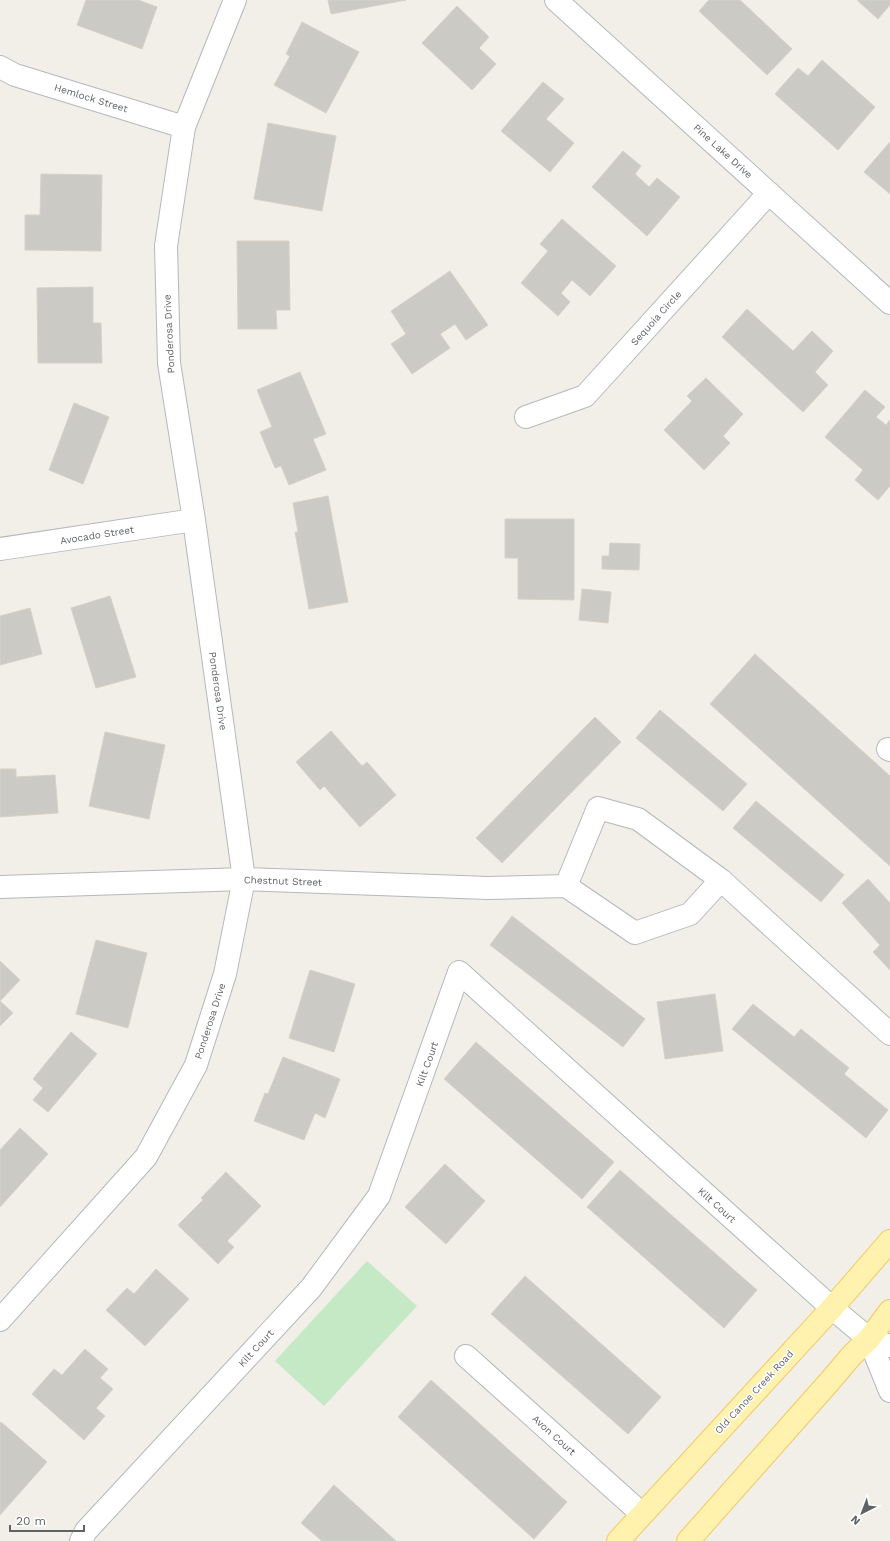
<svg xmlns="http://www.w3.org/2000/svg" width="890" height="1541" viewBox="0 0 890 1541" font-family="'Work Sans',sans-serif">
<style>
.green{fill:#c5e8c5}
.building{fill:#cccac5;stroke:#d6d1c6}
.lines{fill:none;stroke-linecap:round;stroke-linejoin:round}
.minor-casing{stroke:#b5b8bc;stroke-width:24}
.major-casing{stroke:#f2c960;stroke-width:24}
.minor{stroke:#fff;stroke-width:22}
.major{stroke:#fff2af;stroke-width:22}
.labels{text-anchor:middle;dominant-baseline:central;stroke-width:3;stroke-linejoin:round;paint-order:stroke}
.street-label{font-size:10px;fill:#5f6368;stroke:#fff}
</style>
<rect width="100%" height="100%" fill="#f1efe8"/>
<path class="green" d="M367,1261L417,1306L324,1406L275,1361Z"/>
<path class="building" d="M86,0H138L157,7L142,49L77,25Z
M328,0H406L331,14Z
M709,0H740L792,49L767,75L699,11Z
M857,0H890V5L878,19Z
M457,6L489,37L479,48L496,64L472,90L422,43Z
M302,22L359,52L326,113L274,85L290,56L286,54Z
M822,60L875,107L838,150L775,94L798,68L808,76Z
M543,82L564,99L546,119L574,143L550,172L501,131Z
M268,123L336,136L322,211L254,199Z
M890,142V194L864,172Z
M623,151L641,166L635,174L649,187L657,178L680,197L647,236L592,187Z
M41,174L102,175L101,251L25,250V215H40Z
M562,219L616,266L590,296L572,280L561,293L570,302L558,316L521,283L548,251L540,244Z
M237,241H289L290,310H276L277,329H238Z
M450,271L488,325L466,340L455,324L440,334L450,348L412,374L391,344L406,334L391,311Z
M93,287V323H101L102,363H38L37,288Z
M747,309L793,351L812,331L833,351L815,372L828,385L803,412L722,337Z
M300,372L326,434L313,439L326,470L289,485L281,466L275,468L260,432L272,427L257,390Z
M706,378L743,414L723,436L730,443L704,470L664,430L692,401L687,396Z
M865,390L885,407L876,417L886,425L890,420V486L878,500L855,480L863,470L825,437Z
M74,403L109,417L83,484L49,470Z
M328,496L348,602L309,609L295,532H298L293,503Z
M505,519H574V600L518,599V558H505Z
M610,543L640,544L639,570L602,569V556H609Z
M582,589L611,592L608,623L579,620Z
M110,596L136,677L96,688L71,608Z
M30,608L42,654L0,665V616Z
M755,654L890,776V866L710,704Z
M660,710L747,784L723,811L636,738Z
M595,717L621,742L502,863L476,838Z
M331,731L362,766L367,762L396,795L360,827L324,786L320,790L296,762Z
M105,732L165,745L149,819L89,806Z
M0,769H16V777L55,775L58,813L0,817Z
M756,801L844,875L821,902L733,828Z
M868,879L890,903V970L873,952L880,945L842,903Z
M512,916L645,1019L623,1047L490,945Z
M96,940L147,953L128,1028L76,1014Z
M0,961L20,980L0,1001Z
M310,970L355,984L334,1052L289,1038Z
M715,994L723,1051L665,1059L657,1002Z
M0,1001L13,1013L0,1026Z
M753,1004L794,1037L801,1029L849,1068L844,1074L888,1110L866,1138L732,1029Z
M71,1032L97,1054L48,1112L33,1100L43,1088L33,1079Z
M476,1042L614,1162L582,1199L444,1079Z
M283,1057L340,1079L325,1118L315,1113L304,1140L254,1121L265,1093L268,1094Z
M20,1128L48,1154L0,1207V1150Z
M445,1164L485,1201L446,1244L405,1207Z
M620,1170L757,1290L724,1328L587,1207Z
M226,1172L261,1206L227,1241L234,1247L218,1264L178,1225L203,1200L201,1198Z
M156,1269L189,1299L145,1346L106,1310L127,1288L134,1294Z
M525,1276L661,1397L628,1434L491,1314Z
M85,1349L108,1369L100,1378L113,1389L96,1408L105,1416L84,1440L32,1394L54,1369L62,1375Z
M431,1380L567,1502L534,1539L398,1417Z
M1,1422L47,1462L0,1515V1423Z
M334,1485L396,1541H322L301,1523Z"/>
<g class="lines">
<defs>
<path id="minor" d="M556,0L890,303
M0,67L15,75L184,127
M526,417L585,396L769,193
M0,549L194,520
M888,749L890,750
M598,808L638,819L721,880L690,914L635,933L566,886Z
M721,880L890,1034
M0,887L244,879L488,888L566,886
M0,1320L146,1157L196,1065L225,974L244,879L194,520L169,363L166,246L184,127L235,0
M869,1339L890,1391
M466,1356L642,1514
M81,1541L86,1531L311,1288L379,1196L459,972L832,1308L869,1339L890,1346"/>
<path id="major" d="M618,1541L832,1308L890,1241
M688,1541L830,1381L852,1355L869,1339L890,1311"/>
</defs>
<use href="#minor" class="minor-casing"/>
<use href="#major" class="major-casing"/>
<use href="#minor" class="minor"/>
<use href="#major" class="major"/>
</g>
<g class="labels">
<g class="street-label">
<text transform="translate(91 98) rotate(17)">Hemlock Street</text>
<text transform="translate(723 151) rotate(42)">Pine Lake Drive</text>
<text transform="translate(656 318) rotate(-48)">Sequoia Circle</text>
<text transform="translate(169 334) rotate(-93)">Ponderosa Drive</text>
<text transform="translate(97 535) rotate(-9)">Avocado Street</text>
<text transform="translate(218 691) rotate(82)">Ponderosa Drive</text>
<text transform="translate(283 881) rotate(2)">Chestnut Street</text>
<text transform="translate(210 1021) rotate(-72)">Ponderosa Drive</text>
<text transform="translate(427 1064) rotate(-70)">Kilt Court</text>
<text transform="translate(717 1205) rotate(42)">Kilt Court</text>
<text transform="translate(256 1348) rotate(-47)">Kilt Court</text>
<text transform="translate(754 1392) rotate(-47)">Old Canoe Creek Road</text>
<text transform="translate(554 1435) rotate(42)">Avon Court</text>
</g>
</g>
<g transform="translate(862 1513) rotate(222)" stroke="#ffffff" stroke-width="3" paint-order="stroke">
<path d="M0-3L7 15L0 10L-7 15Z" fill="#5f6368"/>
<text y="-6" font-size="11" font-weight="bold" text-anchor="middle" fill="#5f6368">N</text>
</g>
<path d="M10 1525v6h74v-6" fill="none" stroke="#5f6368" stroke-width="2"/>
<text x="16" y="1525" font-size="12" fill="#5f6368" stroke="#ffffff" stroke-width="3" paint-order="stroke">20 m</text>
</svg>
